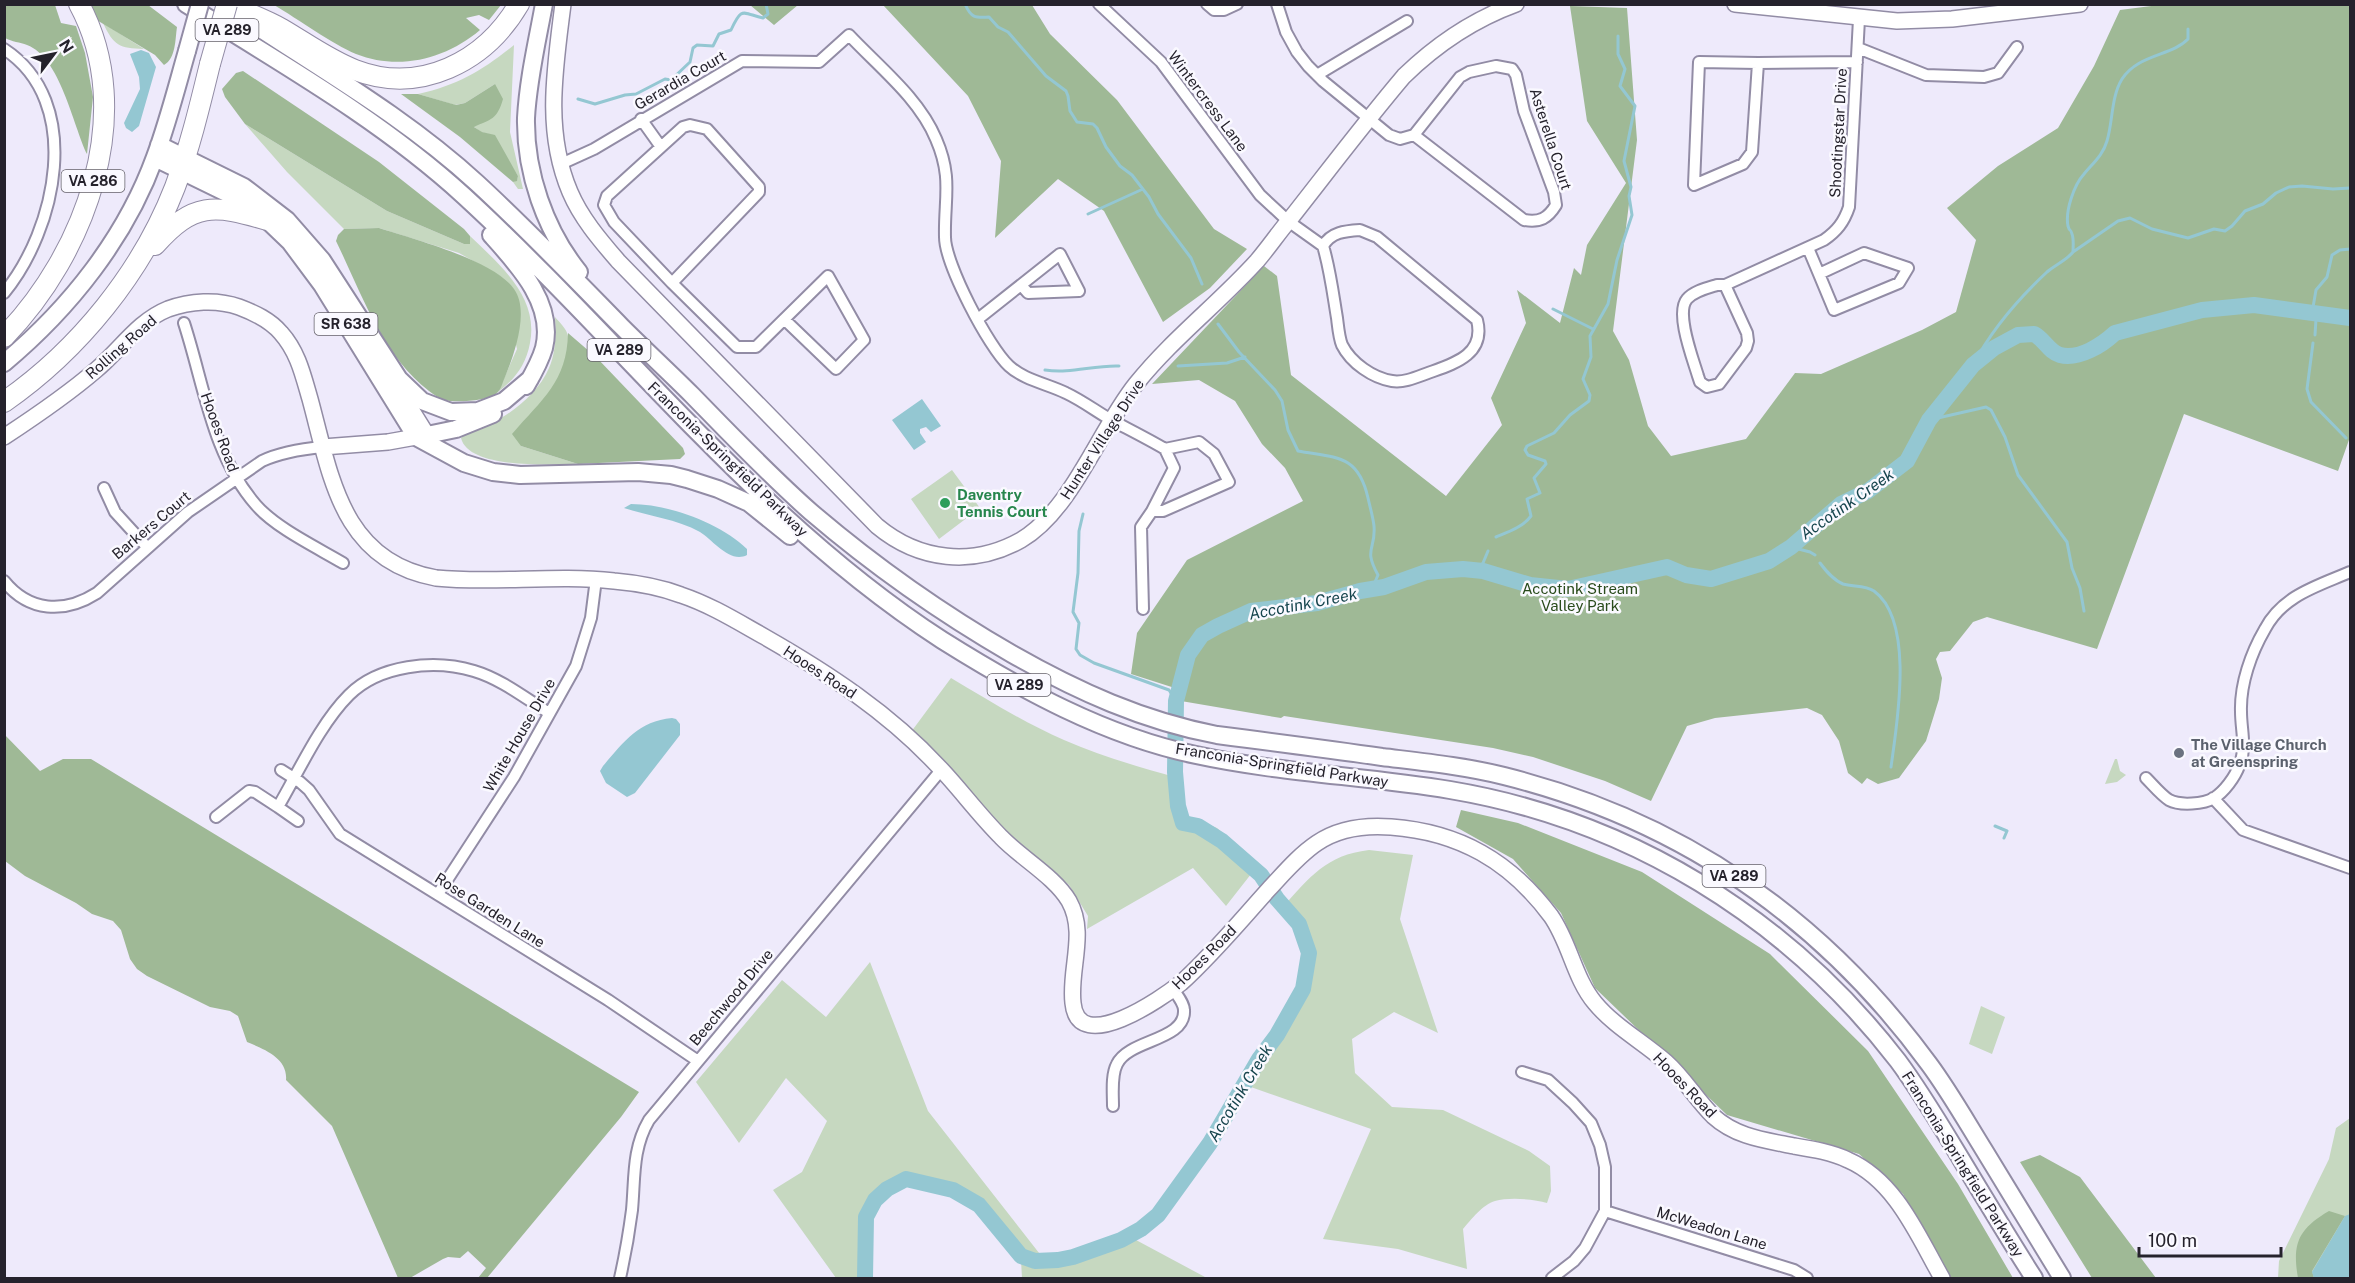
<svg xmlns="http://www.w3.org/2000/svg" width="2355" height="1283" viewBox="0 0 2355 1283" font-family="'Public Sans',sans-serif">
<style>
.green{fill:#c6d8c0}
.forest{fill:#9fb996}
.water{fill:#94c7d2}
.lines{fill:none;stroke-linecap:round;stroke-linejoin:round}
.stream{stroke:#94c7d2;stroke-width:3}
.river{stroke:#94c7d2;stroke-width:16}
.street-casing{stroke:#928ca5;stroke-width:14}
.secondary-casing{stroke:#928ca5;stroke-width:18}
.primary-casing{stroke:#928ca5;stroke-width:20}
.highway-casing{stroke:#928ca5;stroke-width:22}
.street{stroke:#fff;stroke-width:10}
.secondary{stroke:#fff;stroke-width:15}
.primary{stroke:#fff;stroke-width:16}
.highway{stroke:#fff;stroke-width:20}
.primary-bridge-casing{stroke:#928ca5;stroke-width:20;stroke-linecap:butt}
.highway-bridge-casing{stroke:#928ca5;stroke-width:22;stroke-linecap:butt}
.primary-bridge{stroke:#fff;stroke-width:16}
.highway-bridge{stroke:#fff;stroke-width:20}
.leisure-dot{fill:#2e9e5b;stroke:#faf9ff;stroke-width:2}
.worship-dot{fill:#6b7280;stroke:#faf9ff;stroke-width:2}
.labels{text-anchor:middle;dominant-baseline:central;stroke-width:5;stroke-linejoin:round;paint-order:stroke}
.shield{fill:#faf9ff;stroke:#65626b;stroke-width:1.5}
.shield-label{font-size:14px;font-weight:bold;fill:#25222c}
.street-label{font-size:15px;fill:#25222c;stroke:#faf9ff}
.leisure-label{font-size:15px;font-weight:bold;fill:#27864d;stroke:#faf9ff;text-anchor:start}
.park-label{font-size:15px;fill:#294b1b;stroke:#faf9ff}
.worship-label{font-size:15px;font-weight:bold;fill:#5b616d;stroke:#faf9ff;text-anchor:start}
.water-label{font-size:16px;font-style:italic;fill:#17454e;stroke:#faf9ff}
</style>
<rect width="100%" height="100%" fill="#eeeafb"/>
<path class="green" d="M103,23L144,49C119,48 114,46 103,23Z
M514,45L510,132L523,189H518L513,182L517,180L518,176L492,135L481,132L473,126L495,84L465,103L455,105L418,94C460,84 481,71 514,45Z
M245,124L387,211L464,244L469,243L470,236C500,265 539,297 530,343C526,365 515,379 498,392L517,349L500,276L459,253L379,228L344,229L287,172Z
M555,317C559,322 567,329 568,336C573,370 537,416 521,446L578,464C552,464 469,470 461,438L466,434C498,424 535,400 549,368C556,352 556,334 555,317Z
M952,470L980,508L939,539L911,499Z
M951,678C988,700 1025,723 1064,740C1101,756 1139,767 1178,778L1174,810L1217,828L1240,848L1255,869L1226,906L1193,868L1087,929L1088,916L1069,885L1001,831L911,732Z
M2115,759H2117L2120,771L2126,775L2117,782L2105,784Z
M1369,850L1413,855L1400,919L1438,1033L1394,1012L1352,1039L1355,1073L1392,1107L1443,1110L1529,1151L1550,1166L1551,1191L1547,1203C1534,1199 1509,1197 1495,1201C1483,1204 1471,1220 1463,1229L1467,1269L1398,1249L1323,1239L1371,1129L1248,1086L1291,1022L1310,986L1315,952L1282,908C1310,877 1326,855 1369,850Z
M870,962L928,1111L1050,1267L1136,1240L1205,1277L1204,1278H1022L1021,1260L967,1197L900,1184L872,1208L871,1278H836L773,1190L802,1172L827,1121L786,1078L739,1143L696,1082L782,980L826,1017Z
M1981,1006L2005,1017L1992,1054L1969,1044Z
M2350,1118V1278H2278L2279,1261L2329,1159L2336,1128Z"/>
<path class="forest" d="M5,4L55,5L61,23L76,26L85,53L93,97L87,154C73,125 60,57 27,45C20,42 12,42 5,38Z
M88,5H148L177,27C175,40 176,58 164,65L155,55L95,19Z
M274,5H501L489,20L479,15L466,18L480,30C446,59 399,71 356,54C332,44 298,19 274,5Z
M750,5H798L774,25Z
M883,5H1032L1050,34L1117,100L1214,229L1247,249L1210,288L1163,322L1104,211L1058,179L995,238L1001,161L968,96Z
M2159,5H2350V437L2338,471L2184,414L2097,649L1987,617L1973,622L1950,651L1940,652L1936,659L1942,678L1939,699L1926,741L1899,778L1878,784L1867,778L1862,784L1848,773L1839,741L1822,715L1807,708L1715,718L1687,726L1651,801L1605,781L1533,757L1493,748L1284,716L1281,718L1181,701V690L1131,674L1137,633L1187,560L1303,501L1285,468L1262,444L1235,401L1199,380L1152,384L1264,266L1277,276L1291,375L1446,496L1502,425L1491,398L1526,323L1517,290L1560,323L1574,268L1581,275L1587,245L1626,183L1587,121L1570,6L1627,8L1637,140L1613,331L1629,360L1648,426L1671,456L1746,439L1795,373L1821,374L1922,330L1956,312L1976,240L1947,208L1998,166L2058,128L2094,66L2120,10Z
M243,71L379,162L464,229L470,236V244H464L387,211L245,124L225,97L222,89L236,73Z
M495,84L503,99C497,120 491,119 474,127L482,132L495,135L518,176L517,181L513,182L460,137L401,94H418L456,105L465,103Z
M379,228C413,239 494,260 514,289C530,311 514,355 505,377C503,381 501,390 497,393C489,401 455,403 444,400C439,398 433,394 429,391C382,355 361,292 336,241L338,235L344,229Z
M568,333L597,358L683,448L685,454L680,459L578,464L521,446L512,434C542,399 567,382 568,333Z
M4,734L40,771L63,759H91L639,1092L621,1117L487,1278H478L486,1268L468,1251L460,1258L448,1257L443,1259L410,1278H398L332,1126L286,1080C288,1058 264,1049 247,1042L238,1016L230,1011L210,1007L147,976L137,969L130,959L121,930L113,921L92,914L76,903L25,876L5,861Z
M1461,810L1518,823L1642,872L1770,954L1868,1051L1958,1184L2013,1278H1951L1903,1194L1859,1154L1727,1115L1595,988L1561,913L1513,859L1456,827Z
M2040,1155L2080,1177L2156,1278H2092L2020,1162Z
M2329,1211L2345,1216L2312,1271L2314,1278H2298C2292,1244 2298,1229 2329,1211Z"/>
<path class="water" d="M141,50L149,53L156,67L139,126L132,132L126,128L124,123L140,89L139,77L130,54Z
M922,399L941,426L931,432L926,427L920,429V433L926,442L914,450L892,420Z
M631,504C669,504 720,523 747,549V555C730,564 713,540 700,532C677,519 648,516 624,508Z
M672,718L676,719L680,724V735L635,793L627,797L606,783L600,771L603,766C623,743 638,721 672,718Z
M2350,1214V1278H2314L2312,1272L2345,1216Z"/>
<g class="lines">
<path class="stream" d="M965,4C971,18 975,18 989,17L998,27L1008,32L1046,76L1066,91L1068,96L1070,111L1077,122L1093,124L1097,128L1106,147L1120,166L1132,175L1149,197L1158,214L1191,258L1202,284
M578,99L595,104L625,95L636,94L665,79L671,80L690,62L693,48L697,45L713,46L719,34L731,30C742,6 742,13 763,18L768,14L766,4
M1088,214L1143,189
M2073,252L2118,221L2130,218L2152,229L2188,238L2214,229L2225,231L2232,226L2245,211L2263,204L2276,193L2289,187L2302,186L2333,189L2350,188
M1553,309L1593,329
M1218,324L1239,352L1275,390L1282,401L1288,430L1298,451C1336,458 1358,454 1368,498C1370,507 1373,517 1374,526C1376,550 1363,548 1378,575L1372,589
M2315,335L2316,319L2312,313L2316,290L2327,277L2332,255L2340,250L2350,249
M2313,343L2307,389L2311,402L2346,438
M1973,365C1992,329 2018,299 2047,272C2055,265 2067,260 2073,252C2073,247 2074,239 2072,234C2070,227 2070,233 2068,226C2065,211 2074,185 2084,174C2093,163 2103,155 2107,141C2113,121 2111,97 2122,79C2138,54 2172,56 2188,39V29
M1178,366L1227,363L1245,357
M1045,370C1071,374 1093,365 1119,366
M1929,420L1986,407L1991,410L2005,437L2018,475L2067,542L2072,568L2080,588L2084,611
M1083,514L1079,531L1078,573L1073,612L1079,623L1076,649L1080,655L1094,663L1169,690L1176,701
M1496,537C1508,532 1523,527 1531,516L1527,499L1540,493L1534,478L1546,464L1545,461L1528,455L1525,450L1527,446L1554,433L1570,415L1589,401L1590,395L1583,379L1591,357L1590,336L1608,304L1617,260L1632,215L1629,196L1631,187L1624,161L1635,106L1620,86L1625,69L1618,54V36
M1791,547L1810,552L1815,555
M1820,563C1826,571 1833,580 1843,584C1853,587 1865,585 1874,591C1915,621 1897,723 1891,767
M1476,571L1483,563L1488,551
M1995,826L2007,831L2004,838"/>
<path class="river" d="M865,1278L866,1217L875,1200L887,1189L906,1179L953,1190L979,1205L1021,1256L1035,1261L1058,1260L1073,1257L1121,1240L1141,1229L1158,1215L1210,1143L1259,1059L1277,1035L1303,989L1309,953L1299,924L1277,899L1261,875L1222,841L1198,826L1183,823L1178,806L1175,772L1176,701L1188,655L1202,635L1218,626L1251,611L1317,603L1360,591L1384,587L1426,572L1463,569L1483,571L1530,585L1568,589L1667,567L1686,575L1711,579L1769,561L1791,547L1841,504L1868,491L1907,461L1929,420L1973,365L1994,348L2018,335L2034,334C2044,339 2049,352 2060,355C2079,360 2102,345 2115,333L2202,310L2254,305L2350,318"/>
<defs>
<path id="street" d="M1099,4L1161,62L1260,195L1288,221L1323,246
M1207,4L1214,10H1224L1237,4
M1277,4L1286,32L1297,52L1308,66L1323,81L1389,135L1400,139L1414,135
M1858,48L1926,75L1984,77L1998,73L2017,47
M4,49C85,102 56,230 4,293
M1699,62L1758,63L1752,152L1743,164L1694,185Z
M1758,63L1857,62
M1496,66L1512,69L1516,75L1524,111L1554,192L1556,205C1548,218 1540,223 1524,220L1414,135L1460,77L1469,72Z
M1317,75L1407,21
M641,119L661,147
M690,125L707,129L759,187V192L672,283L614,222L604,205L607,196L683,127Z
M561,164L594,149L742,61L819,62L849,35C879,67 919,98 936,139C953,178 944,199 945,237C945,264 989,348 1009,366C1024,380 1048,384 1066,393C1083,401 1097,412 1113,421C1130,430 1148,439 1165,449L1199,442L1214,454L1229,482L1163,511H1152
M1360,230L1377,237L1477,320C1486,355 1453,364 1428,373C1417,377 1404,383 1392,381C1373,378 1351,363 1342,345C1339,338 1338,326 1337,318C1333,294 1330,269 1323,246C1331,232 1345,231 1360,230Z
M1808,248L1819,274
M1864,253L1908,268L1899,283L1834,310L1819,274Z
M672,283L737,347H756L828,276L864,340L836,369L785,320
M1717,285H1725L1747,333L1748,341L1746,348L1719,384L1707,387L1700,382L1698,376C1693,359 1675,313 1687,299C1694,291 1707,288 1717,285Z
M1725,285L1824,240C1837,231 1844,222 1849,207L1859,19
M978,319L1060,254L1079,291L1028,293L1021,285
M184,323C204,384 212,455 256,505C276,528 316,547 343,563
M104,488L115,512L147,547
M4,581C29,612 64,614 97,593L188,512L262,461C281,452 302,449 323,447
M1143,609L1141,527L1152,511L1174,468L1165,449
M281,770L300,782L309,790L340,834L608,1000L698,1061
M2146,778C2153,785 2161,795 2169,800C2180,806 2204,804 2214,798C2224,792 2235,777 2239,766C2247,748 2241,730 2241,712C2240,684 2251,653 2265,629C2283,595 2318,586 2350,572
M2213,798L2243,830L2350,868
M216,817L249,791L255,792L278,807
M298,821L278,807C299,771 320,724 349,695C379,665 434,659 474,671C501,679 525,698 549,713
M438,894L514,777L576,666L591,618L596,579
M1522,1072L1548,1080L1573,1103L1591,1123L1600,1145L1605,1167V1211L1585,1248L1574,1261L1552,1278
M1113,1106C1113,1093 1111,1075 1117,1064C1129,1039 1186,1041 1184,1010C1184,1003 1177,995 1173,989
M1605,1211L1794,1270L1807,1278
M620,1278C625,1256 629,1233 632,1210C635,1178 632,1149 649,1120L942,769"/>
<path id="secondary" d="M563,4C555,68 544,131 570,192C581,218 600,240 618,261L877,526C919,561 973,567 1021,540C1072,510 1099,430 1136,384C1172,339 1218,304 1257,261C1269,247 1279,232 1291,218C1328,171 1365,122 1404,76C1437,44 1472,20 1516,4
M1735,4L1897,21L1952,19L2080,4
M4,437C36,416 67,395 96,370C120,350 138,321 168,309C190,301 217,299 239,307C255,313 270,320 281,333C298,352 303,375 310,399C331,476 341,561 436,578C495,584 555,574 614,581C637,583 660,587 681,595C711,605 738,622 765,637C828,673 889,713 939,767C960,789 979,815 1001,837C1021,858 1055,877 1069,901C1087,933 1069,969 1073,1003C1078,1057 1162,998 1181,983C1213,954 1241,920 1269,889C1284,873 1299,855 1317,843C1339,828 1365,825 1391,827C1459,832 1510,861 1551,916C1570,943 1574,978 1595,1003C1614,1026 1643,1042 1666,1062C1684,1078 1696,1099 1713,1116C1736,1137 1764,1140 1794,1146C1812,1149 1831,1152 1848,1160C1896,1181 1918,1236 1942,1278
M323,447L388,442L427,435L391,377"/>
<path id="primary" d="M186,4C282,64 381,120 464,196C624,343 758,521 942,640C1020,689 1105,736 1196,755C1279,773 1366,776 1450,790C1629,820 1787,917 1898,1061C1921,1092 1941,1126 1961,1159C1985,1199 2009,1239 2034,1278
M544,4C537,42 528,80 526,118C525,172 545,230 579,272
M241,16C322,70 405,117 477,183C527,229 574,278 621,326C645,350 669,372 692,395C731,435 769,475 811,512C873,565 941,613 1012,654C1077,691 1143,721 1217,735C1272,742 1327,749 1382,757C1423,762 1464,766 1504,776C1680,820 1822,918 1929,1064C1949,1091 1966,1121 1984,1150C2010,1193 2036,1236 2062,1278
M159,145L244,187L287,220L322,260L399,379L422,401L451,412L478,411L504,401L530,379
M155,158L241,200L267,220L290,242L322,285L416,437L464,463L493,472L520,475L638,472L671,475L687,479L718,489L749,503L790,536
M491,235C518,265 555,304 544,348C540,362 533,374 526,386
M4,363C70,308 126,237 155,157C168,122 177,86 187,51
M427,435L456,429L493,414"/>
<path id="highway" d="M228,4C246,13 265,19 282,29C306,43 329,60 355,70C420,95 485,62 519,4
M155,245C193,202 214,204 267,220
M4,337C85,254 138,113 79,4
M4,402C79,350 142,272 175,187C190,147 200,105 210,64"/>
</defs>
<use href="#street" class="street-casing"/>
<use href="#secondary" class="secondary-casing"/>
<use href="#primary" class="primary-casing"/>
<use href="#highway" class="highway-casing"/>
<use href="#street" class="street"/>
<use href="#secondary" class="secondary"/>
<use href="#primary" class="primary"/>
<use href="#highway" class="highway"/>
<defs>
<path id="primary-bridge" d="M187,51L200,4"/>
<path id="highway-bridge" d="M210,64L227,4"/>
</defs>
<use href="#primary-bridge" class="primary-bridge-casing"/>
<use href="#highway-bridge" class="highway-bridge-casing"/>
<use href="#primary-bridge" class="primary-bridge"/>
<use href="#highway-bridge" class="highway-bridge"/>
</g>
<circle class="leisure-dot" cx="945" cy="503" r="6"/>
<circle class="worship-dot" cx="2179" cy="753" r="6"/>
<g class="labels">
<g class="shield">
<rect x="195.5" y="19" width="63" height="22" rx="4.5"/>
<rect x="61.5" y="170" width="63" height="22" rx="4.5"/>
<rect x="314.5" y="313" width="63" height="22" rx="4.5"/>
<rect x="587.5" y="339" width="63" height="22" rx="4.5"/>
<rect x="987.5" y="674" width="63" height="22" rx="4.5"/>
<rect x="1702.5" y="865" width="63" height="22" rx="4.5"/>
</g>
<g class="shield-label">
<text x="227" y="30">VA 289</text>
<text x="93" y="181">VA 286</text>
<text x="346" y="324">SR 638</text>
<text x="619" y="350">VA 289</text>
<text x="1019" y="685">VA 289</text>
<text x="1734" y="876">VA 289</text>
</g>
<g class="street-label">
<text transform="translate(680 80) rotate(-30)">Gerardia Court</text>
<text transform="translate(1208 101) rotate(53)">Wintercress Lane</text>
<text transform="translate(1838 133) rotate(-87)">Shootingstar Drive</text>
<text transform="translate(1551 139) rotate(72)">Asterella Court</text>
<text transform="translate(121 347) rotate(-41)">Rolling Road</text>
<text transform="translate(220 432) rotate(70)">Hooes Road</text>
<text transform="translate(1102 439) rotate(-57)">Hunter Village Drive</text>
<text transform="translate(728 459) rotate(44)">Franconia-Springfield Parkway</text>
<text transform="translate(151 525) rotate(-40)">Barkers Court</text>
<text transform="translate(820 672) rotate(33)">Hooes Road</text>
<text transform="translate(519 735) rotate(-60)">White House Drive</text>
<text transform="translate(1282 765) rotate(9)">Franconia-Springfield Parkway</text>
<text transform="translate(490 910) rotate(32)">Rose Garden Lane</text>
<text transform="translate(1204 957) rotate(-45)">Hooes Road</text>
<text transform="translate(731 997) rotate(-50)">Beechwood Drive</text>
<text transform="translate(1685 1085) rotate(46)">Hooes Road</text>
<text transform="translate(1963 1164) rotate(58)">Franconia-Springfield Parkway</text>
<text transform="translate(1712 1228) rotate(17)">McWeadon Lane</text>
</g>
<g class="leisure-label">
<text x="957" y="494">Daventry<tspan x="957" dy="17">Tennis Court</tspan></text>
</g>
<g class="park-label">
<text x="1580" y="588">Accotink Stream<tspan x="1580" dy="17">Valley Park</tspan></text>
</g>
<g class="worship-label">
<text x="2191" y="744">The Village Church<tspan x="2191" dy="17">at Greenspring</tspan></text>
</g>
<g class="water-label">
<text transform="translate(1847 504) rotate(-35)">Accotink Creek</text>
<text transform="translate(1303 604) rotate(-11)">Accotink Creek</text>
<text transform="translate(1240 1093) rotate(-59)">Accotink Creek</text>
</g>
</g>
<rect width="2355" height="1283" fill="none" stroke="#25222c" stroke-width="12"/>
<g transform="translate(54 54) rotate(58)" stroke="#faf9ff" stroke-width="4.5" paint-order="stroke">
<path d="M0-4.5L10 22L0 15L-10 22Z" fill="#25222c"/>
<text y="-9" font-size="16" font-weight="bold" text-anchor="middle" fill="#25222c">N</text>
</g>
<path d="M2139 1247v9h142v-9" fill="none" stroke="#25222c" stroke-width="3"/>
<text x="2148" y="1247" font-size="18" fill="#25222c" stroke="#faf9ff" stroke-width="4.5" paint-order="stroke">100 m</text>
</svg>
